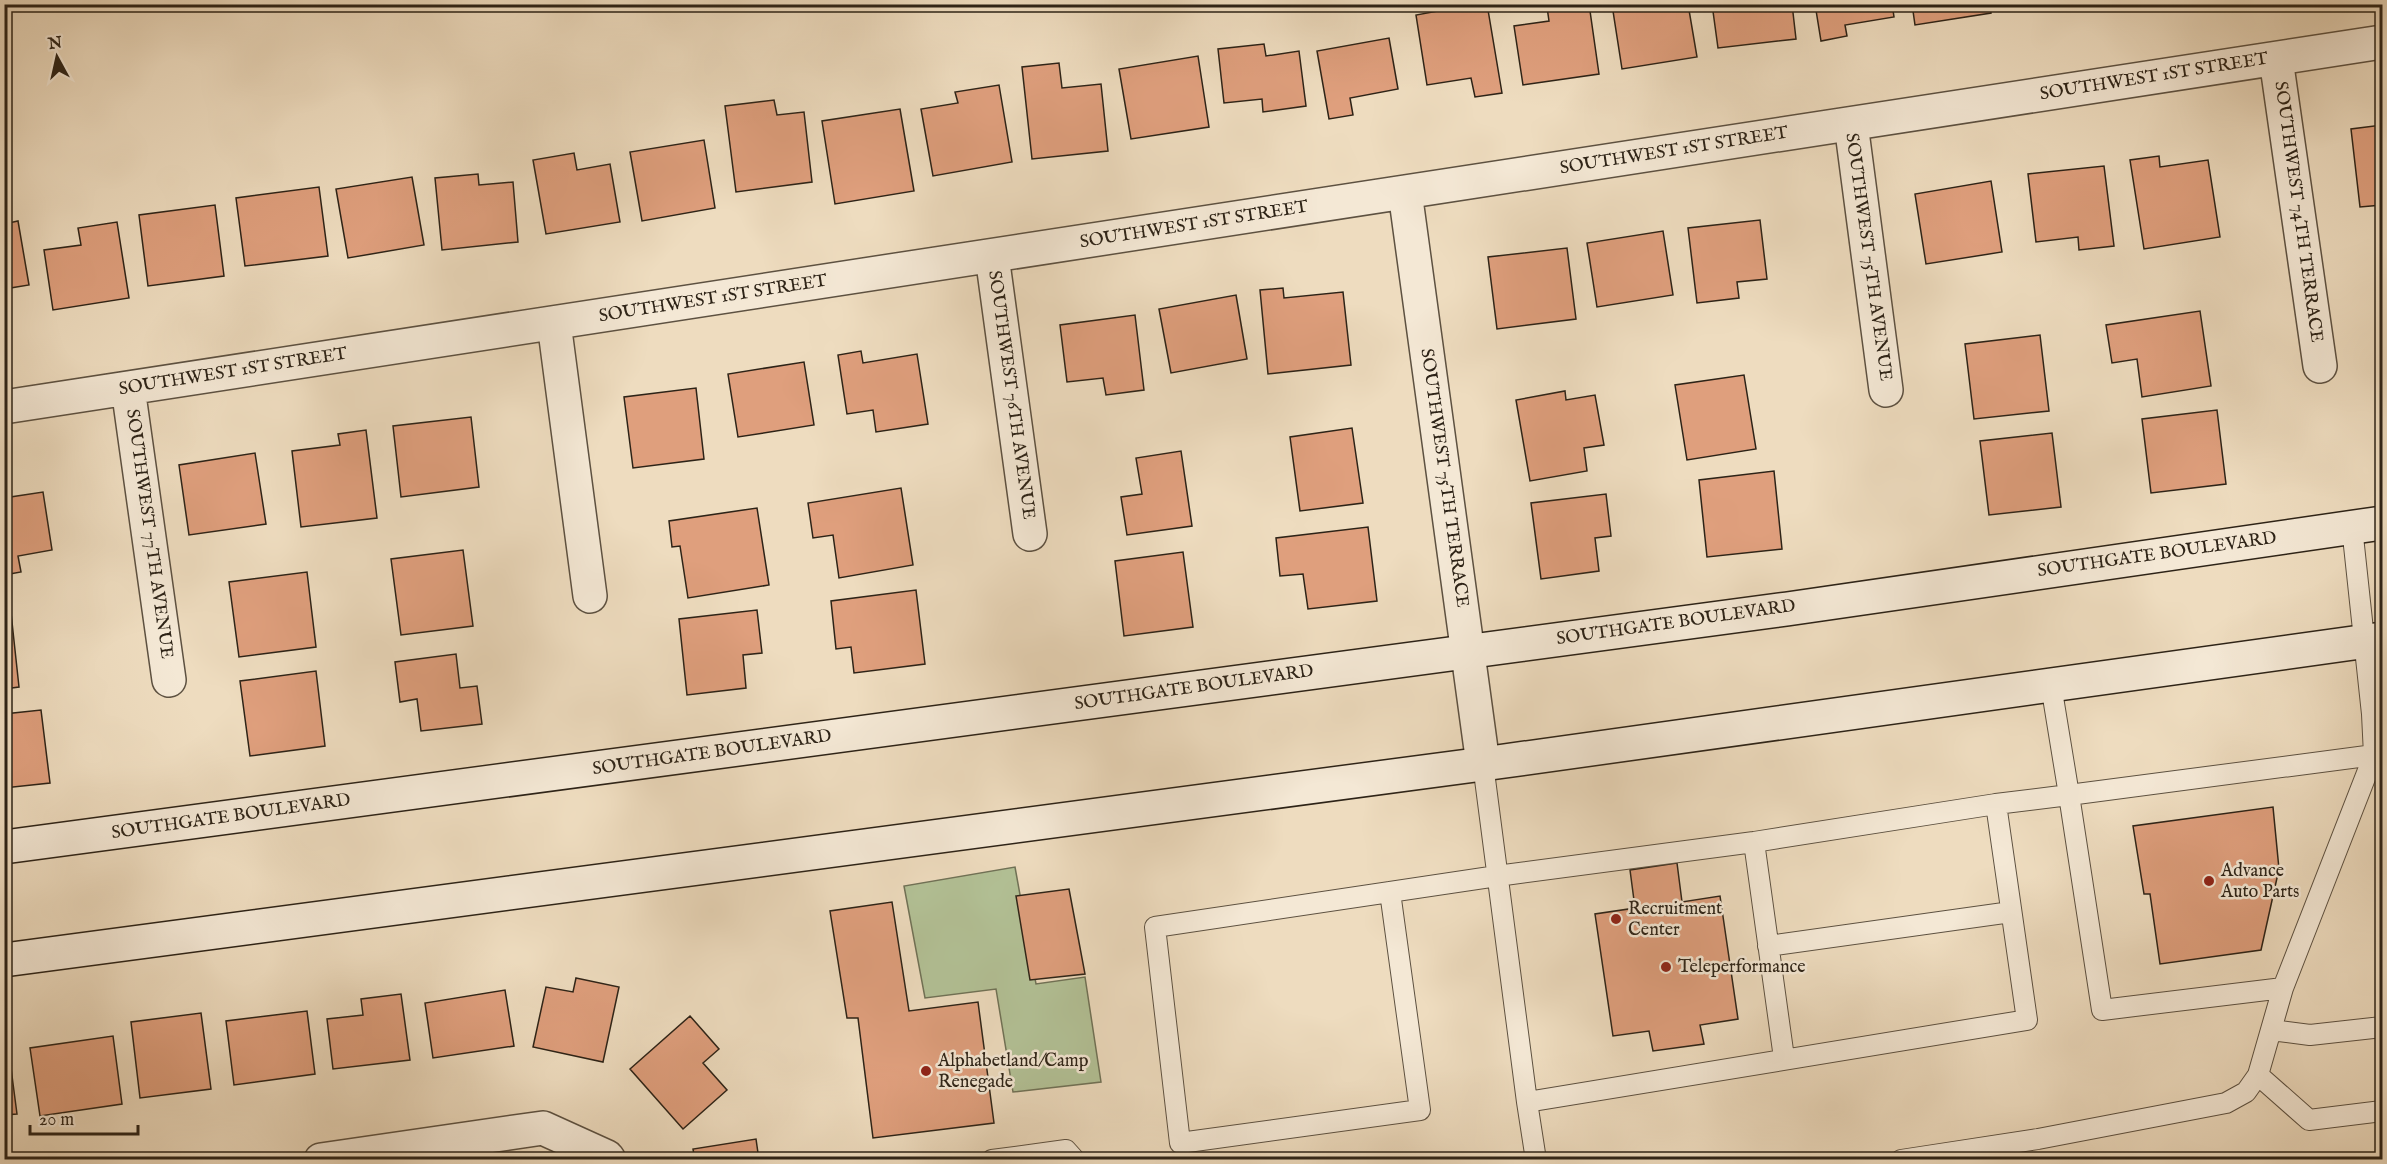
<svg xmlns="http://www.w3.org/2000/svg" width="2387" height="1164" viewBox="0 0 2387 1164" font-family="'IM FELL English',serif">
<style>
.green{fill:#b3c297;stroke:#707257;stroke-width:1.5}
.building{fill:#df9f7d;stroke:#2d2317;stroke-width:1.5}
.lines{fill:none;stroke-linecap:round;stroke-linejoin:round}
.lane-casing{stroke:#5d5141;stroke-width:22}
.street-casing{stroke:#5d5141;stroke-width:36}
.secondary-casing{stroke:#2d2317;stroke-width:36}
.lane{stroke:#f4e8d5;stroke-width:20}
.street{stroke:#f4e8d5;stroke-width:33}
.secondary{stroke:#f4e8d5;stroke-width:33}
.poi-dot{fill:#8f2418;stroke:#f4e8d5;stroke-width:2}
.labels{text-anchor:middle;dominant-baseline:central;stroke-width:5;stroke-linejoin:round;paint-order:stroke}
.street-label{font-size:18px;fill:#2d2317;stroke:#f4e8d5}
.poi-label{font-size:18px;fill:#2d2317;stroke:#f4e8d5;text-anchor:start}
</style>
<rect width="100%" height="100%" fill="#eedcbf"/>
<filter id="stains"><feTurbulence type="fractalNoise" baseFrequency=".00333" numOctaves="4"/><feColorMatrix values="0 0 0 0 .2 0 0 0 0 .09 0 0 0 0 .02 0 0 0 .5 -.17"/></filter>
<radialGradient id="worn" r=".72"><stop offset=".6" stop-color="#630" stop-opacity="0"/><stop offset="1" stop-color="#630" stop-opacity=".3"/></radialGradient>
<path class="green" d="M1015,867L1036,984L1085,977L1101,1082L1013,1092L996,989L925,998L904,886Z"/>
<path class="building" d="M1476,4H1487L1502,93L1475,97L1471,78L1427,85L1416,15Z
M1564,4H1589L1599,74L1523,85L1514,26L1549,21L1547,7Z
M1646,4H1688L1697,57L1622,69L1613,11Z
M1712,4H1792L1796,39L1718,48Z
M1815,4H1892L1894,17L1845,25L1847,36L1821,41Z
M1912,4H1990L1991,13L1915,25Z
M1389,38L1398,89L1350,98L1353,115L1329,119L1317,51Z
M1264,44L1266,56L1299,51L1306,106L1263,112L1262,99L1224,103L1218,49Z
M1198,56L1209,127L1131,139L1119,69Z
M1059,63L1062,88L1101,84L1108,151L1032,159L1022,67Z
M999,85L1012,162L933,176L921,109L958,103L955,92Z
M774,100L777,115L804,112L812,182L736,192L725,106Z
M900,109L914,191L835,204L822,121Z
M2382,125V205L2360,207L2351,129Z
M704,140L715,208L642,221L630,152Z
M574,153L577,170L610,164L620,222L546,234L533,160Z
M2159,156L2160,167L2208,160L2220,237L2144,249L2130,160Z
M2104,166L2114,246L2079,250L2078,237L2036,242L2028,174Z
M478,174L479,185L513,182L518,242L442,250L435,178Z
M412,177L424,245L348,258L336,189Z
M1991,181L2002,252L1926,264L1915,194Z
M319,187L328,256L245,266L236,198Z
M215,205L224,276L148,286L139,215Z
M1760,220L1767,279L1737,282L1739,298L1697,303L1688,228Z
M18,221L29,285L4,289V224Z
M117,222L129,298L53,310L44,250L81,245L78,228Z
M1663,231L1673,295L1597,307L1587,243Z
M1567,248L1576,319L1497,329L1488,257Z
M1283,288L1284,298L1343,292L1351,365L1268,374L1260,290Z
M1236,295L1247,359L1171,373L1159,309Z
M2200,311L2211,386L2142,397L2137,359L2112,363L2106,325Z
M1135,315L1144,390L1106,395L1103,378L1067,382L1060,325Z
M2040,335L2049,411L1974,419L1965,344Z
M861,351L863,363L917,354L928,424L876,432L873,410L847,414L838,355Z
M804,362L814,425L738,437L728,374Z
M1744,375L1756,449L1687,460L1675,385Z
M696,388L704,459L633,468L624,397Z
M1565,391L1566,400L1595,395L1604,445L1584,448L1587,471L1530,481L1516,400Z
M2217,410L2226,484L2151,493L2142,419Z
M471,417L479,487L401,497L393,426Z
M1352,428L1363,503L1300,511L1290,437Z
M366,430L377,518L301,527L292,451L340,445L338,434Z
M2052,433L2061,507L1989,515L1980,441Z
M1181,451L1192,526L1127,535L1121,497L1142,494L1136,458Z
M255,453L266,524L189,535L179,465Z
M1774,471L1782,549L1707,557L1699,480Z
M901,488L913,565L839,578L833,535L813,538L808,503Z
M43,492L52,550L18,556L21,572L4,575V498Z
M1606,494L1611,536L1595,538L1599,571L1541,579L1531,503Z
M757,508L769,585L688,598L680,546L672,547L669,521Z
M1368,527L1377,601L1308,609L1303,574L1280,576L1276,538Z
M463,550L473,626L401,635L391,559Z
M1183,552L1193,627L1124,636L1115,561Z
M307,572L316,647L239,657L229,582Z
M916,590L925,664L854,673L851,647L836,649L831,601Z
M757,610L762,653L743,655L746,688L687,695L679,619Z
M4,613H11L19,687L4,689Z
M456,654L460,688L477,686L482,724L421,731L417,699L400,702L395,662Z
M316,671L325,746L250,756L240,681Z
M41,710L50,783L4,788V714Z
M2273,807L2279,869L2261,950L2160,964L2150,894H2144L2133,826Z
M1677,863L1682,902L1720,896L1738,1019L1700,1025L1704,1044L1653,1051L1649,1031L1613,1036L1595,914L1635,908L1630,870Z
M1069,889L1085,974L1030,980L1016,896Z
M892,902L909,1011L978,1002L994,1123L873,1138L858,1018H847L830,911Z
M576,978L619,987L603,1062L533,1047L546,987L573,992Z
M505,990L514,1046L433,1058L425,1003Z
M401,994L410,1060L333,1069L327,1019L363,1015L361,999Z
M307,1011L315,1074L234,1085L226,1021Z
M201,1013L211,1089L140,1098L131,1022Z
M690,1016L719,1049L703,1063L727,1090L683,1129L630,1069Z
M113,1036L122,1104L40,1116L30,1048Z
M9,1053L17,1114L4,1115V1054Z
M756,1139L759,1160H695L693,1149Z"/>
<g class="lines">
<defs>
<path id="lane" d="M2051,685L2069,795L2374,755L2381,764
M1483,764L1527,1102L1536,1160
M1996,804L2069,795L2102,1010L2283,988
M1754,842L1784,1058
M1390,892L1420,1110L1180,1143L1155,927L1497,876L1754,842L1996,804L2027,1020L1527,1102
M1768,946L2011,912
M2271,1030L2310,1035L2382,1027
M2258,1075L2309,1120L2382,1111
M992,1160L1066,1150L1075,1160
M1901,1160L2038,1139L2226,1103L2246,1092L2258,1075L2283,988L2374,755L2372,714L2352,527"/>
<path id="street" d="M2276,59L2320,366
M1851,124L1886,390
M1405,192L1483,764
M992,256L1030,534
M554,323L590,596
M128,388L169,680
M4,407L2382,42
M321,1160L543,1128L607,1157L609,1160"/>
<path id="secondary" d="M4,847L1787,609L2382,523
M4,960L1483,764L2382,639"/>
</defs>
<use href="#lane" class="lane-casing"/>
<use href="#street" class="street-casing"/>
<use href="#secondary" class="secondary-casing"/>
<use href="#lane" class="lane"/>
<use href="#street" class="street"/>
<use href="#secondary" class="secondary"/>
</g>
<g class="poi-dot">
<circle cx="2209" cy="881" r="6"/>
<circle cx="1616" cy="919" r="6"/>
<circle cx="1666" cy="967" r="6"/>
<circle cx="926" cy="1071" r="6"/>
</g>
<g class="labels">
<g class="street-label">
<text transform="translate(2154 77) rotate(-9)">SOUTHWEST 1ST STREET</text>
<text transform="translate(1674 151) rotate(-9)">SOUTHWEST 1ST STREET</text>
<text transform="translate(2298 212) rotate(82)">SOUTHWEST 74TH TERRACE</text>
<text transform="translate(1194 225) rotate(-9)">SOUTHWEST 1ST STREET</text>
<text transform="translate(1868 257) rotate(82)">SOUTHWEST 75TH AVENUE</text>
<text transform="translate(713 299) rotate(-9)">SOUTHWEST 1ST STREET</text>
<text transform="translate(233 372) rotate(-9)">SOUTHWEST 1ST STREET</text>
<text transform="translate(1011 395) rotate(82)">SOUTHWEST 76TH AVENUE</text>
<text transform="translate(1444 478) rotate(82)">SOUTHWEST 75TH TERRACE</text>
<text transform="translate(149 534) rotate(82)">SOUTHWEST 77TH AVENUE</text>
<text transform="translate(2157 555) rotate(-8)">SOUTHGATE BOULEVARD</text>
<text transform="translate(1676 623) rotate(-8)">SOUTHGATE BOULEVARD</text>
<text transform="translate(1194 688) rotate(-8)">SOUTHGATE BOULEVARD</text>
<text transform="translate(712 753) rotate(-8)">SOUTHGATE BOULEVARD</text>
<text transform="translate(231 817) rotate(-8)">SOUTHGATE BOULEVARD</text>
</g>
<g class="poi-label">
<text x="2221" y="871">Advance<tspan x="2221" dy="21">Auto Parts</tspan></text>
<text x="1628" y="909">Recruitment<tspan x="1628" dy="21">Center</tspan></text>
<text x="1678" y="967">Teleperformance</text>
<text x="938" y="1061">Alphabetland/Camp<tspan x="938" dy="21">Renegade</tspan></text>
</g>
</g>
<rect width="2387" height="1164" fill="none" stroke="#eedcbf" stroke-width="24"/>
<rect x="6" y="6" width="2375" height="1152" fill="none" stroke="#2d2317" stroke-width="3"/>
<rect x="12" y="12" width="2363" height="1140" fill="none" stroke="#2d2317" stroke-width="1.5"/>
<g transform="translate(57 57) rotate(352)" stroke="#f4e8d5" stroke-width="4.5" paint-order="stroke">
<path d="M0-4.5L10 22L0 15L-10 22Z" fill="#2d2317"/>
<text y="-9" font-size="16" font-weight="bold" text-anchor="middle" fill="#2d2317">N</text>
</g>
<path d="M30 1125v9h108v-9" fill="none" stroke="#2d2317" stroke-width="3"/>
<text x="39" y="1125" font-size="18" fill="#2d2317" stroke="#f4e8d5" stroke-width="4.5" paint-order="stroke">20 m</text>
<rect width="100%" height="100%" filter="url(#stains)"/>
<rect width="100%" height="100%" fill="url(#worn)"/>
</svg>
